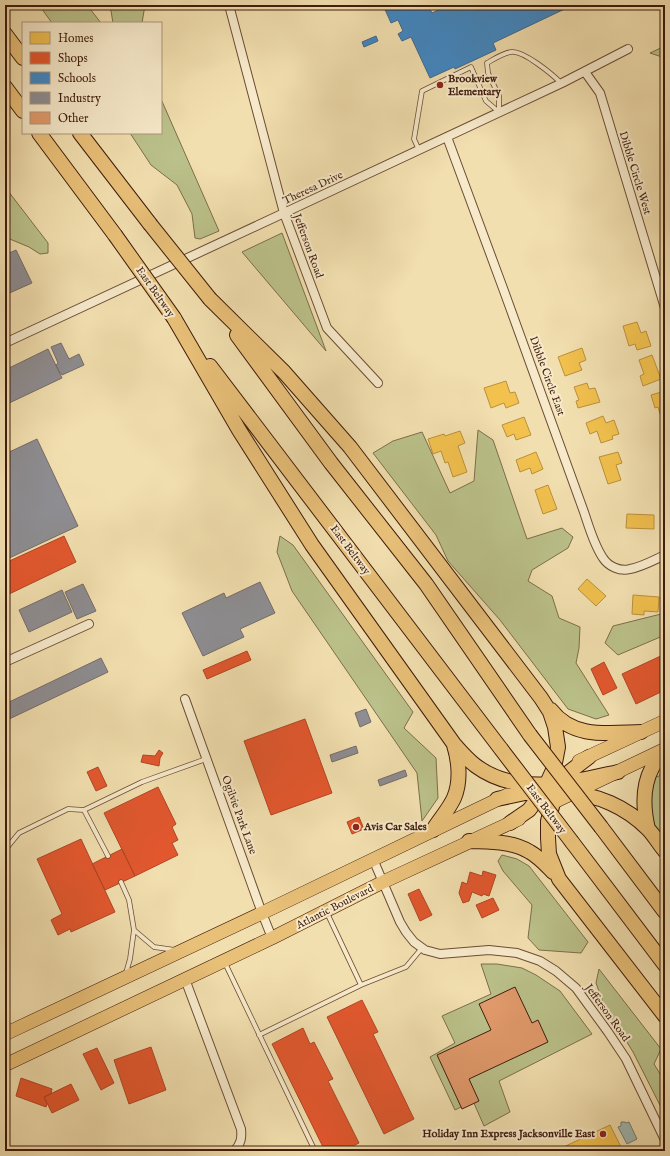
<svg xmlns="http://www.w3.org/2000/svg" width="670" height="1156" viewBox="0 0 670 1156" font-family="'IM FELL English',serif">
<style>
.green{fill:#bbc18a;stroke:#7d6e4b}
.water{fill:#9fbab4;stroke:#797b71}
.homes{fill:#f2c14e;stroke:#bc903a}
.shops{fill:#e4572e;stroke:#b24524}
.schools{fill:#3f88c5;stroke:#3f688e}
.industry{fill:#8d8d92;stroke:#766b6a}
.building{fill:#e19a6b;stroke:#3f1c0c}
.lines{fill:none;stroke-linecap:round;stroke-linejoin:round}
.service-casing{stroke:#6c4d35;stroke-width:5.5}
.minor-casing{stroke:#6c4d35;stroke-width:10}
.trunk-casing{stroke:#3f1c0c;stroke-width:14}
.motorway-casing{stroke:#3f1c0c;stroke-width:16}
.service{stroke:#f7eacb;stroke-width:4}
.minor{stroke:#f7eacb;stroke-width:8}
.trunk{stroke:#e9c078;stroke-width:13}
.motorway{stroke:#e9c078;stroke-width:14}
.motorway-bridge-casing{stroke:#3f1c0c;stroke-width:16;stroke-linecap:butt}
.motorway-bridge{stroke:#e9c078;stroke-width:14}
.poi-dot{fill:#8f2418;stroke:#f7eacb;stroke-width:1.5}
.labels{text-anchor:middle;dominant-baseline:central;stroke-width:4;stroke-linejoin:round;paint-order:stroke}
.poi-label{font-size:11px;font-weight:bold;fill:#3f1c0c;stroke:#f7eacb;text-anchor:start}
.street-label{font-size:11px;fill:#3f1c0c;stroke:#f7eacb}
</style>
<rect width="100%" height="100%" fill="#f2dfaf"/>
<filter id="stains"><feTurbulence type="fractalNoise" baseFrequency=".005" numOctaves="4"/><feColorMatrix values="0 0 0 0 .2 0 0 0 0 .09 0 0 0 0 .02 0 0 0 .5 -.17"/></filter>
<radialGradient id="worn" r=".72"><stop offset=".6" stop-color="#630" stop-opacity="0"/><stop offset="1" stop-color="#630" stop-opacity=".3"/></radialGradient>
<path class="green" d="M39,5H87L101,23H52Z
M110,5H145L142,23H113Z
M665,46V58L650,53Z
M161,99L219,231L200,239L195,238L192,214L177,185L151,165L130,133H161Z
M5,187L48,243V253L40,254L29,247L5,237Z
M282,233L326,351L242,252Z
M478,430L493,440L527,539L562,528L573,537L568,548L532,570L528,581L552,596L559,618L580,627L579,648L576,663L609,715L596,719L568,709L500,620L448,561L436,535L373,453L393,441L422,432L450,493L474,481Z
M280,536L293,545L413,712L404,728L436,758L438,798L422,821L417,773L292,591L277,552Z
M665,613V635L618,655L605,643L613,626Z
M665,767V837L658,832L653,822L649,805L655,774L658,777Z
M502,855L517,859L529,866L588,942L581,953L539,950L528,938L532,905L503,871L498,861Z
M481,964H497L522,968L536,975L560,991L592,1034L499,1081L510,1112L484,1126L473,1101L455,1110L430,1057L455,1043L442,1016L491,994Z
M599,969L661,1049L654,1064L665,1082V1115L633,1052L604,1005L596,983Z"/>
<path class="water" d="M621,1122H625L626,1123L629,1122L637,1139L627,1144L618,1127L621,1126Z"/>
<path class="homes" d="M637,322L641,333L646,331L651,346L637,350L635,344L629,346L623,326Z
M582,348L586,360L579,363L582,370L565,376L558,357Z
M652,355L661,379L643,386L640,376L644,374L639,360Z
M506,381L510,393L515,392L519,403L506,408L504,403L491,408L484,388Z
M587,383L589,389L595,388L600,402L578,408L576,401L579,400L574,387Z
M665,391V412L660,414L658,407L655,408L651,395Z
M603,416L606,423L614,420L619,434L612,436L613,439L601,443L597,431L590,434L586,423Z
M524,417L531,435L516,440L514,434L507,437L502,425Z
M460,431L465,443L458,446L467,472L453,477L448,462L445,463L441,451L433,454L428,439L444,434L445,436Z
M536,452L543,469L532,474L530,468L520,472L516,460Z
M618,452L622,463L616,465L621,480L608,484L599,457Z
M548,485L557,509L543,514L535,490Z
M627,514L654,515V529L626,528Z
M587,579L606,596L596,606L578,589Z
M633,595L659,597L658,612L644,611V615L632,614Z
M610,1125L623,1151H555L572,1143Z"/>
<path class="shops" d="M64,536L76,562L5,596V563Z
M247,651L251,660L207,679L203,670Z
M665,654V690L636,704L622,674Z
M604,662L617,688L603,695L591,669Z
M305,719L332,793L271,815L244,741Z
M159,750L163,753L160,758L159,766L141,762L143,755L155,756Z
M98,767L107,786L96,791L87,772Z
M158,787L176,824L172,827L178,840L172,843L178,855L135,876L104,813Z
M359,817L364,829L352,834L347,822Z
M81,839L115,912L71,932L70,929L58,935L51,920L62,914L37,859Z
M122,849L135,876L105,890L92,864Z
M483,871L496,875L489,896L483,894L482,896L472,892L469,901L463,903L459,893L462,882L467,884L470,872L482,876Z
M419,889L432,915L420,921L408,894Z
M493,898L499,910L482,918L476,905Z
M362,1000L378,1032L373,1034L414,1119L384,1134L327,1017Z
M303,1028L310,1044L314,1042L333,1079L328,1081L359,1143L343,1151H325L272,1044Z
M151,1047L166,1090L129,1104L114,1060Z
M97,1048L114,1083L101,1090L83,1054Z
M21,1078L52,1089L51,1094L44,1097L47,1104L46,1107L16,1096Z
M71,1084L79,1100L52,1113L44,1097Z"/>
<path class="schools" d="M383,5H428L432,13L449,5H475L477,11L489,5L571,6L493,43L496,50L455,69L454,67L430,78L411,37L402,41L398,34L403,31L398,20L391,23Z
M376,36L378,41L364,47L362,42Z"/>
<path class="industry" d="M16,250L32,283L5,295V255Z
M61,343L69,359L79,354L84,365L62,375L61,373H60L56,365L58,363L51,347Z
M48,349L62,378L5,405V370Z
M37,439L78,526L5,560V454Z
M260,582L275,613L240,629L244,637L203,656L182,613L224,593L226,598Z
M83,584L96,611L77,619L65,592Z
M62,590L72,612L29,632L19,610Z
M101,658L108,672L5,721V704Z
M366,709L371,722L360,727L355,713Z
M356,746L358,753L332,762L330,755Z
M405,770L407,776L380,786L378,780Z"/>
<path class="building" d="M515,987L532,1023L538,1020L548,1042L469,1079L479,1101L462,1109L437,1055L491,1030L479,1004Z"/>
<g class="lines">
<defs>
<path id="service" d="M499,112V96L488,73L487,63C494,59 503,53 511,52C523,50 552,74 561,83
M419,150L414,139L422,91L471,67L486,101L499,112
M84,810L108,856
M5,850L19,833L68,809L84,810L142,782L206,759
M121,882L129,900L134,930L130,959L126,973
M327,913L361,985
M134,930L154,947L175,950
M225,963L315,1151
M259,1035L361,985L406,967L422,948"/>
<path id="minor" d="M229,5L284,213L327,328L378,383
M585,72L600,93L665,308
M447,137L504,291L584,512C589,527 594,545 603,558C608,566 620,572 630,569C642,567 654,560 665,555
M5,343L284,213L562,83L628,49
M5,662L89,624
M185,699L262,913L272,938
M373,859L400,922L406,932L414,942L425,950L440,954L489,950L517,953L540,961L556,971L576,988L608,1032L626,1059L665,1140
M185,979L241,1129C242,1138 241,1144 234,1151"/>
<path id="trunk" d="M579,761L665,721
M546,806L665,749
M5,1034L262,913L507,795
M5,1065L272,938L383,882L519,819"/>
<path id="motorway" d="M5,34L23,58
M5,87L23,111
M39,133L115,235
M80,133L150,224
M210,299L284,372L350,447L541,698L550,712L555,727L558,747L554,768L543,792L535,802L529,810L510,823
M174,318L239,430L312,545L454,744C461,752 468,760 476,766C518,797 572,782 618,772
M237,335L331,463L426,584L530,735
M210,366L501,749
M551,710C573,739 608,733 641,732
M589,757L564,776L556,792L548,821V838L549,854L559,879L665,1016
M567,793C597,794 626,807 648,829C654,835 659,844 665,851
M497,799L525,793L540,792
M601,827L665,912
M648,829C643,808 642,787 652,768C655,762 661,756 665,751
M433,830C440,819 449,809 454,798C461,782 459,761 454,745
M469,841C490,842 512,841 530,852C539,857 546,865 553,872
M572,842L665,965"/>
</defs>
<use href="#service" class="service-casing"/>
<use href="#minor" class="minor-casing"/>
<use href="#trunk" class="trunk-casing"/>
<use href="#motorway" class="motorway-casing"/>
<use href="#service" class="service"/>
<use href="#minor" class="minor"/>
<use href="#trunk" class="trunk"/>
<use href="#motorway" class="motorway"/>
<defs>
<path id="motorway-bridge" d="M150,224L210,299
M115,235L174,318
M530,735L601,827
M501,749L572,842"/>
</defs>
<use href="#motorway-bridge" class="motorway-bridge-casing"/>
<use href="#motorway-bridge" class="motorway-bridge"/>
</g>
<g class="poi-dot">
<circle cx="440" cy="85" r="4"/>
<circle cx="356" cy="827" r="4"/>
<circle cx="603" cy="1134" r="4"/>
</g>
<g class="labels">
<g class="poi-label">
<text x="448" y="79">Brookview<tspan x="448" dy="13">Elementary</tspan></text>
<text x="364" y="827">Avis Car Sales</text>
<text x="595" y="1134" text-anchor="end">Holiday Inn Express Jacksonville East</text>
</g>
<g class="street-label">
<text transform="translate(635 173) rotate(73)">Dibble Circle West</text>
<text transform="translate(313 188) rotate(-25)">Theresa Drive</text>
<text transform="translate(308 246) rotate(70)">Jefferson Road</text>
<text transform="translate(155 292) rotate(55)">East Beltway</text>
<text transform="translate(547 376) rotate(70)">Dibble Circle East</text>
<text transform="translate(350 550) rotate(53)">East Beltway</text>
<text transform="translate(546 809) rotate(53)">East Beltway</text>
<text transform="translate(239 815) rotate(70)">Ogilvie Park Lane</text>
<text transform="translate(335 907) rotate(-27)">Atlantic Boulevard</text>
<text transform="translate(607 1013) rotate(54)">Jefferson Road</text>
</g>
</g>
<rect width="670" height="1156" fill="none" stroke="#f2dfaf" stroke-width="20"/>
<rect x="6" y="6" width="658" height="1144" fill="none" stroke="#3f1c0c" stroke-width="2"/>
<rect x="10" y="10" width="650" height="1136" fill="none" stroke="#3f1c0c"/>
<rect x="22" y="22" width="140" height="112" fill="#f7eacb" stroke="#ad987f"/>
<rect x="30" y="32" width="20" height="12" fill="#f2c14e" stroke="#ad987f"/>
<text x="58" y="42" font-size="12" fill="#3f1c0c">Homes</text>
<rect x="30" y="52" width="20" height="12" fill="#e4572e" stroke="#ad987f"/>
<text x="58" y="62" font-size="12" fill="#3f1c0c">Shops</text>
<rect x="30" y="72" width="20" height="12" fill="#3f88c5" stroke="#ad987f"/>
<text x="58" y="82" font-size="12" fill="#3f1c0c">Schools</text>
<rect x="30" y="92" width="20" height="12" fill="#8d8d92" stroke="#ad987f"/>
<text x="58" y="102" font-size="12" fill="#3f1c0c">Industry</text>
<rect x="30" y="112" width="20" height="12" fill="#e19a6b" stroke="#ad987f"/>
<text x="58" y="122" font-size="12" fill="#3f1c0c">Other</text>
<rect width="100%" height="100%" filter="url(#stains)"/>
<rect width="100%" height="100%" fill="url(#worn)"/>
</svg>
